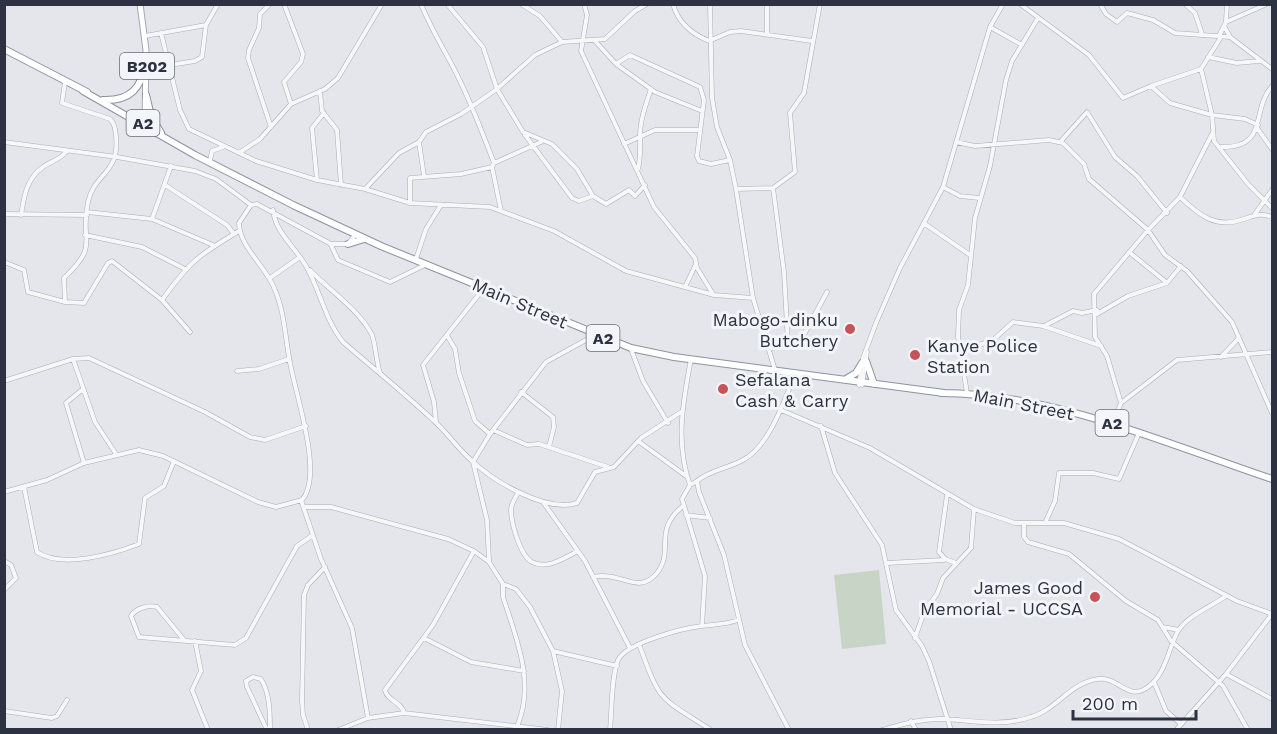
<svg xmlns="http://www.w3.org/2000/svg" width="1277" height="734" viewBox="0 0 1277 734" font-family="'Work Sans',sans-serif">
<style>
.green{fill:#c8d4c6}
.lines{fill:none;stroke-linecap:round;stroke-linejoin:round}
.minor-casing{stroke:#a9acb5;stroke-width:5}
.major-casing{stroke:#a4a9b6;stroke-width:7}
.highway-casing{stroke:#8c92a1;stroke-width:8}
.minor{stroke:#f7f7f9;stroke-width:4}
.major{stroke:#fff;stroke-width:5}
.highway{stroke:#fff;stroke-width:6}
.poi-dot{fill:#c75257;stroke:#f4f5f8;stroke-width:2}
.labels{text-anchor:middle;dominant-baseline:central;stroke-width:6;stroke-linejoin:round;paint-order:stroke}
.shield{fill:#f4f5f8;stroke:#696c79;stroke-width:1.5}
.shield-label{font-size:16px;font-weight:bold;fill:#2d3243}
.street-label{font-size:18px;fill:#2d3243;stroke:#f4f5f8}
.poi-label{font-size:18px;fill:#2d3243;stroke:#f4f5f8;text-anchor:end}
</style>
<rect width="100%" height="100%" fill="#e4e6eb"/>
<path class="green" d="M879,570L886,644L842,649L834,575Z"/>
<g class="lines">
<defs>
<path id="minor" d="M270,4L260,14L259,28L249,50L248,58L271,127
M284,4L303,54L301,62L284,82L291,104
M421,4C429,24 440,43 451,63C468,95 481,129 494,163L492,167L501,211
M447,4L483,47L497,89L523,132L552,144L577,169L593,196L606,204L629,190L635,196L645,185
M521,4L540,16L562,42
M584,4L587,15L581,51L654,207L695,258L697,268L713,294
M673,4C678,23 692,34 709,41L730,32L741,31L812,41
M710,4L712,98L717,127L730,160L736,189L753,298L775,370
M767,4V33
M1020,4L1089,55L1123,98L1151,86L1170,103L1212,115L1245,119L1258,125
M1100,4L1106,14L1117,22L1127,13L1153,20L1175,33L1230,37
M1185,4L1195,13L1202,34
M1226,21L1227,4
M1224,26L1230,37L1272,69
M990,27L1022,45
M161,33L180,110L189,129L256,161L317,180L365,189L399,153L419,142L426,132L461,114L497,89L535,55L562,42L605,39L635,11L647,4
M145,36L206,25
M1219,36L1226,22L1267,4
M1221,37L1201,69L1212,115L1214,141L1248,184L1272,208
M595,41L616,64L630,55L700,87L704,100L697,156L699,161L711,164L730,160
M1208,57L1237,63L1259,61
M616,64L655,92L702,111
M170,65L195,61L202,57L206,25L218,4
M1151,86L1201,69
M320,91L322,111L337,130L341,185
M1257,128L1272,149
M525,135L572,198L579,201L593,196
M1061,141L1087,112L1115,157L1137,176L1167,213
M4,142L117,157L195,171L216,179L251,205
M419,142L424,176
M956,142L975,146L1049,140L1063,143L1084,164L1089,179L1148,230L1165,255L1187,271L1232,322L1272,413
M624,144L655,130H699
M1219,147C1270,149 1250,111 1272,86
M239,153L260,139L291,104L325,89L338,78L382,4
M210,161L212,151L223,147
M494,163L541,142
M638,169C641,157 640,148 640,136C640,120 646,104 651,89
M317,180L312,128L324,113
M165,185L227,225L234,234
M943,187L960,196L979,198
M365,189L410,203L490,207L554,231L626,271L714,295L753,298
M736,189L773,188L795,172L790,113L804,93L820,4
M1180,197C1200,216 1216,229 1244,219C1255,215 1261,213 1272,217
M410,203V178L461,174L492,167
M273,210C275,232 295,247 306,266C320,290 325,320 343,342C373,368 404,393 433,420C447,432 457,448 471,460C493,481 546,513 577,503L595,472L614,467L641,438L681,412
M87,212L152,219L213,245
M4,214L87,215
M1255,214L1272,190
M21,215C24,197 26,179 43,167C51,161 60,160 67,151
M152,219L171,166
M925,224L970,255
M85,235L142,247L185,269
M331,245L338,260L390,282L427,264
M1129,252L1166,282
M416,259L426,229L441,205
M4,262L24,270L28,292L65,302L84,303L108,263L112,261L162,300L190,332
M310,270C329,290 357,308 371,333C375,338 376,362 380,373
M270,278L300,257
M685,287L696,264
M162,300C190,261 199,255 239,231
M65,302L64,278C101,243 79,243 88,202C94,173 120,174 116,136C115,129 115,124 110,119L62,103L65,82
M1097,314L1128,296L1167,283L1181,266
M1044,326L1073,311L1082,313L1097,310
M448,337L455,349L459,373L475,421L490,434
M788,343L801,340L827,292
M631,349L643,381L668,423
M769,349L788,343L784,272L773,188
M962,350L992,341L1013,322L1043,326L1101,346
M1221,357L1239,338
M73,359L95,422L116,454
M237,371L259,369L289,359
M4,381L73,359L89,358L205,412L250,437L265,440L306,426
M859,385L863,358L876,323L900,268L943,187L990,27L1003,4
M862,385L867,352
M83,389L66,403L84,463
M521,392L553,417L554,427L549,447
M967,393L958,337L959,310L968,285L975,218L990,166L1006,80L1012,61L1038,18
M1121,403L1107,356L1095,337L1094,294L1148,230L1180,197L1212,134
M781,410L870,448L974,509L1015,523H1064L1119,539L1237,601L1272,614L1226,674L1176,730
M436,422L434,402L423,365L484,288
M1113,423L1121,403L1177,360L1272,352
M821,426L835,473L882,545L896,610L922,646L929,661L951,730
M493,430L527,445L539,444L608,467
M638,441L686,476
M697,481L690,485L682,499L705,576L702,626
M690,485C675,443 683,401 691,359
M24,487L37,552C62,569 113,554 139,544L145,498L164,486L174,461
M4,492L47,480L84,463L139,450L163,456L258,502L276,507L302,500C325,474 293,388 289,357C285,334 284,311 275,290C267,267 239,247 239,223L251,205L257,204L331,244H348L356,234
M518,493C515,498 511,504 511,510C511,522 520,556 532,562C547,570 564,558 576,552
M947,495L939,552L945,559L956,563
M301,500L321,559L352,628L368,718
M543,502L585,561L630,648
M305,507H331L448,539L474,551L489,562L503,584L516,589L530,607L553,651L562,691L558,730
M686,515L710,518
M1045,523L1055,501L1059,473H1093L1119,479L1139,433
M1024,525V537L1028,542L1069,554L1126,601L1158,620L1171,641L1223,686L1248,730
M4,561L11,565L16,578L4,590
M489,561L487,520L473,462L490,434L546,362L595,335
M887,563L944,560
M593,577C622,571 638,596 657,573C675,550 652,531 683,506
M503,584V597C516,637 535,682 518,724
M1163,627L1179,630
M424,638L471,662L524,671
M915,638L924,612L937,594L943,578L971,548L974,509
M184,640L157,607C148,605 136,608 131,616L139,637L235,645L246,638L297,546L313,535
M195,641L201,671L192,690L208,730
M639,644C661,705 659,696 711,730
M553,651L617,666
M1226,674L1272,699
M1154,682L1166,711L1181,724
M4,711L52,718L57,716L67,700
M404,713C402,702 387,701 385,690L433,625L474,551
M911,721L916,730
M267,730L247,687L246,681L253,677L261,679C270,694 270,712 270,730
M308,730L303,715L302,701L304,595L308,585L325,567
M338,730L368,718L404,713L548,730
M610,730C612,710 611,678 618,660C626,643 683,628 702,626C715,624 725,625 738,620
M789,730L745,645L724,555L699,492L697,481C710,470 729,468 743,460C769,447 785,399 795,374
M882,730C903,724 922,718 945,719C975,721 1001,727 1031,717C1056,710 1071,682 1098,679C1118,676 1128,702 1148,687C1166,674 1168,649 1178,631C1187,616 1212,606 1226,596"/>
<path id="major" d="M140,4L146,50L145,128"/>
<path id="highway" d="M4,49L87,92
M83,91L195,155L295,206
M146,95L151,116L161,133
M103,100C131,101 141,88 146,63
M293,205L381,246L631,348L674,357L944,393
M348,244L364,239
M866,361L874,384
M846,379L856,373L862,363
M941,393C1057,394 1164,443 1272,479"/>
</defs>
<use href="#minor" class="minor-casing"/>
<use href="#major" class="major-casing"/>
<use href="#highway" class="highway-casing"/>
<use href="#minor" class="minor"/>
<use href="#major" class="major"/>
<use href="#highway" class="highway"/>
</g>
<g class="poi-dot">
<circle cx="850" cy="329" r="6"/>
<circle cx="915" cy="355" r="6"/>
<circle cx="723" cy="389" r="6"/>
<circle cx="1095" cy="597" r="6"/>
</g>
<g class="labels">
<g class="shield">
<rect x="120" y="53" width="54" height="26" rx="4.5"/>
<rect x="126.5" y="110" width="33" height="26" rx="4.5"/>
<rect x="586.5" y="325" width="33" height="26" rx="4.5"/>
<rect x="1095.5" y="410" width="33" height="26" rx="4.5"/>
</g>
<g class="shield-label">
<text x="147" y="66">B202</text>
<text x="143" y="123">A2</text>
<text x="603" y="338">A2</text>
<text x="1112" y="423">A2</text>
</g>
<g class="street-label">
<text transform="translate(520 303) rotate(23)">Main Street</text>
<text transform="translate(1024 404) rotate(11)">Main Street</text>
</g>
<g class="poi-label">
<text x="838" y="319">Mabogo-dinku<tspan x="838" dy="21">Butchery</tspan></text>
<text x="927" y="345" text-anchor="start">Kanye Police<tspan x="927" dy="21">Station</tspan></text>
<text x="735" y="379" text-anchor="start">Sefalana<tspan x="735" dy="21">Cash &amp; Carry</tspan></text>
<text x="1083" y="587">James Good<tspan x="1083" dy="21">Memorial - UCCSA</tspan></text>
</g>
</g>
<rect width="1277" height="734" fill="none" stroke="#2d3243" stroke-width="12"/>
<path d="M1073 710v9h123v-9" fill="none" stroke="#2d3243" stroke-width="3"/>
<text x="1082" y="710" font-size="18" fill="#2d3243" stroke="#f4f5f8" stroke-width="4.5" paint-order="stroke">200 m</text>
</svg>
